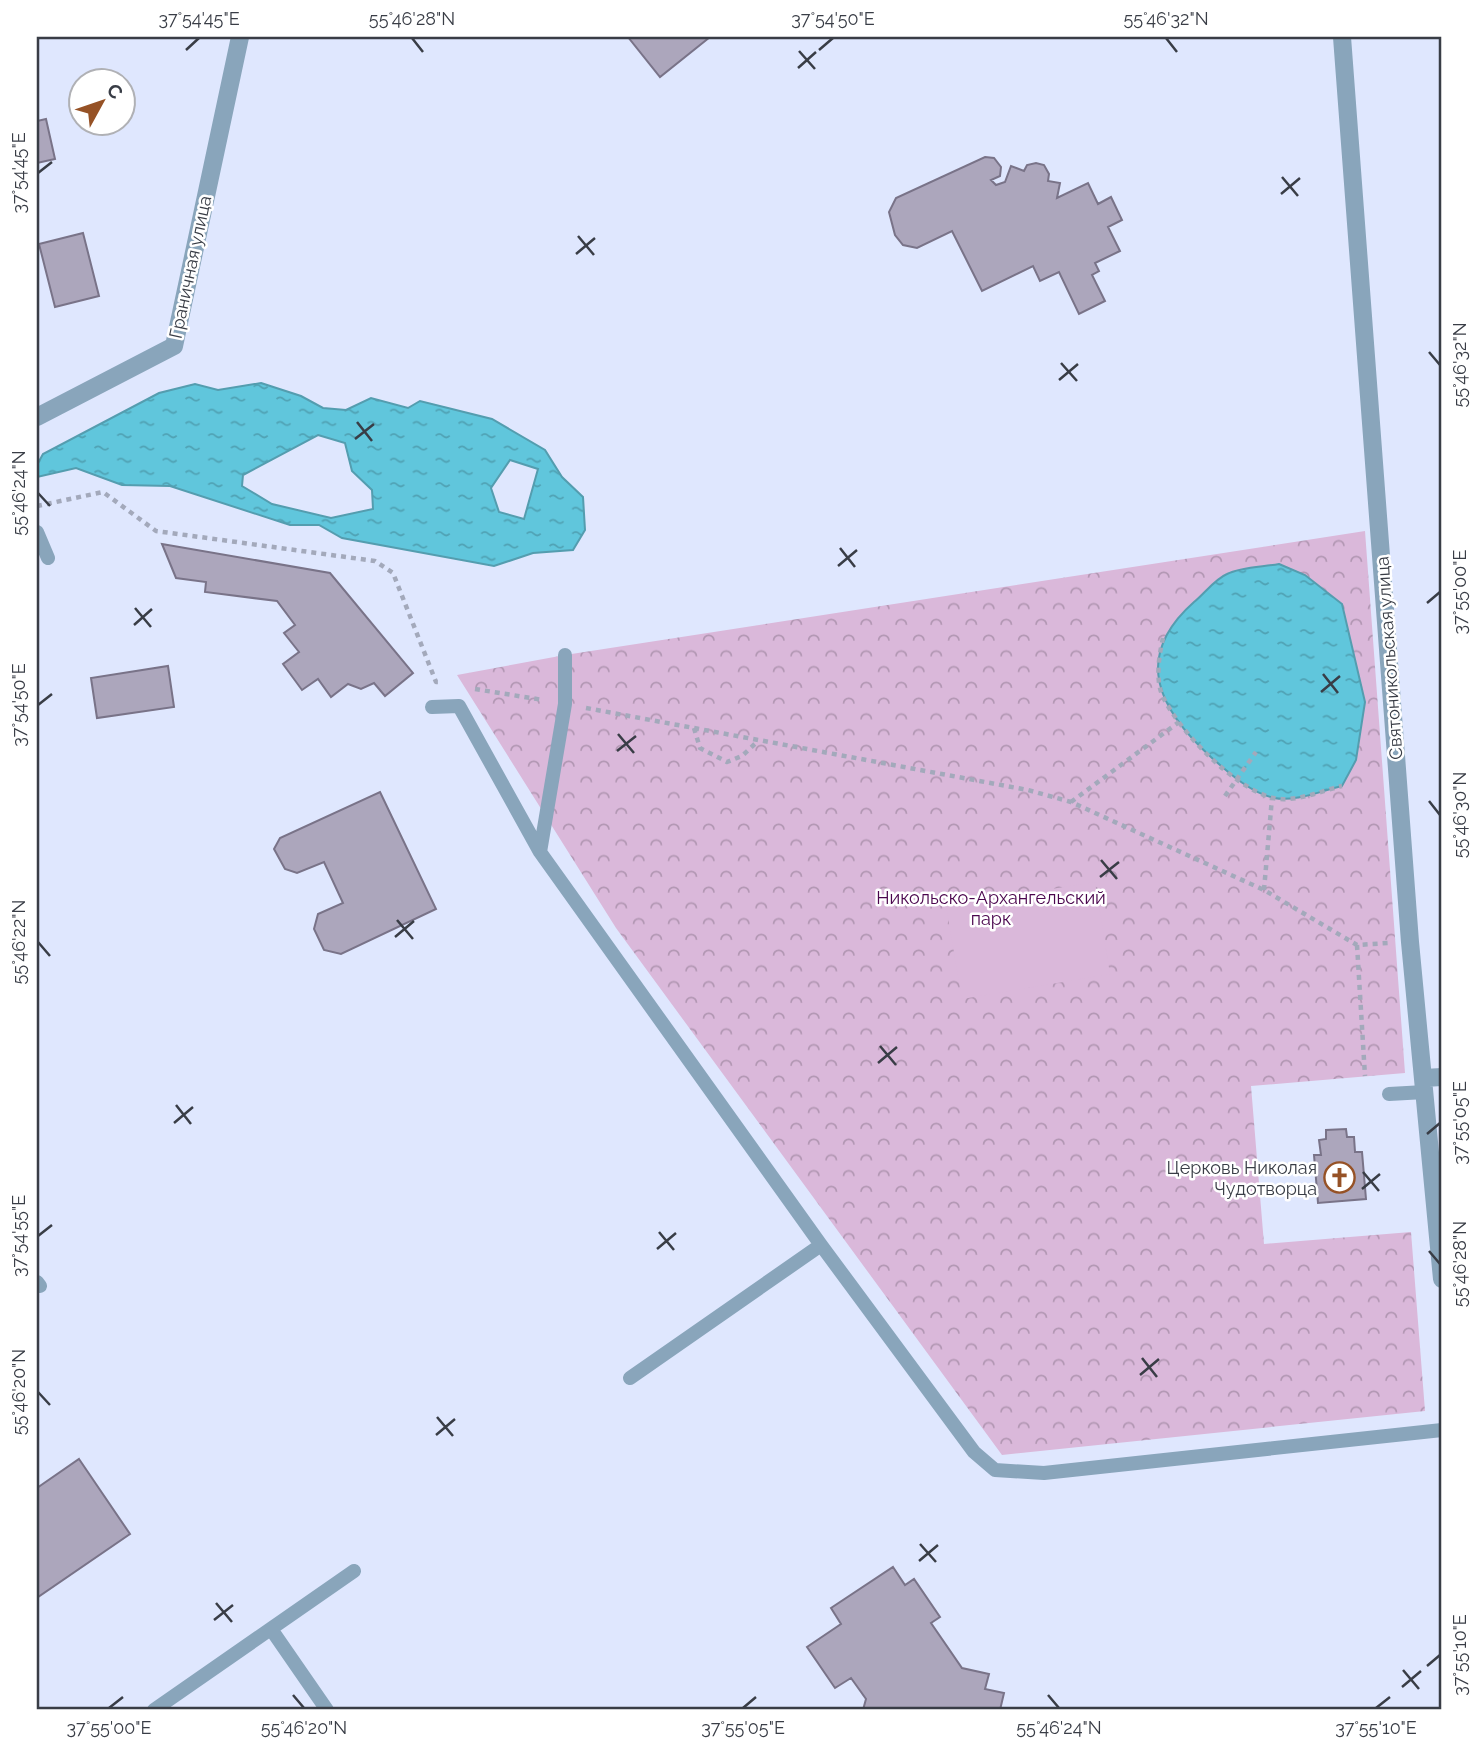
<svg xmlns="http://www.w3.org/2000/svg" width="1479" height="1747" viewBox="0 0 1479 1747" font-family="Raleway,sans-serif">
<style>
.park{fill:url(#park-crowns)}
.garden{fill:#dab8da}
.water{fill:url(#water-ripples);stroke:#549daf;stroke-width:2;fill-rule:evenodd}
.building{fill:#aca6bc;stroke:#797388;stroke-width:2}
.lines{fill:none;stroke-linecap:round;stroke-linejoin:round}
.path{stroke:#a3a9bb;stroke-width:4.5;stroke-dasharray:5 5;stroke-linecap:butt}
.lane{stroke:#89a5bb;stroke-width:14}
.street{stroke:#89a5bb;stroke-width:18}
.ticks{fill:none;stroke:#393d46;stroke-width:2.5}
.labels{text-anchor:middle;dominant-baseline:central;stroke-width:5;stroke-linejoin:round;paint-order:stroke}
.street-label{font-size:18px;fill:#393d46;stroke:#fff}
.park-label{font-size:18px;fill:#4a054d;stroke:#fff}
.poi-label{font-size:18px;fill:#393d46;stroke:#fff;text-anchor:end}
.neatline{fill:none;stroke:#393d46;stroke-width:2.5}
.ticks-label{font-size:18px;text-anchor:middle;fill:#393d46}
</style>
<defs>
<pattern id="park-crowns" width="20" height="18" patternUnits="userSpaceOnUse" patternTransform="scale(1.75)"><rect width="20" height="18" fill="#dab8da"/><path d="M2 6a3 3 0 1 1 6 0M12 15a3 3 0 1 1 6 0" fill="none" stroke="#b297b3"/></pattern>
<pattern id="water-ripples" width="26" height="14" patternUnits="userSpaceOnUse" patternTransform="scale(1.75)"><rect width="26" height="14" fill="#60c6dc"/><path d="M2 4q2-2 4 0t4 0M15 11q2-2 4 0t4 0" fill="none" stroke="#50a2b4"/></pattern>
</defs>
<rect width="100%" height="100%" fill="#dfe7fe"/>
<path class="park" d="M1365,531L1405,1073L1251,1086L1264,1244L1411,1232L1425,1411L1002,1455L616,928L457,675L565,655Z"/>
<path class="garden" d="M1095,882L1110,974L962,999L946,906Z"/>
<path class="water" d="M261,383L301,396L323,408L346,410L371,398L408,408L420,401L492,419L545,450L562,477L583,497L585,530L573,550L533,553L494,566L342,538L319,525H290L170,486L122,485L76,468L37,477V465L43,454L159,393L195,384L218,390ZM318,435L345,443L352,471L372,490L373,509L331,518L272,504L242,486L243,475ZM510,460L538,469L524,519L499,512L491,488Z
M1279,564L1305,575L1342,604L1365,702L1356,760L1342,786C1321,791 1296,802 1274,798C1251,793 1229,773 1212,758C1158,709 1132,657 1194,602C1204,594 1215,579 1227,574C1241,567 1263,567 1279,564Z"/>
<path class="building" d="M628,37H710L660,77Z
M46,119L55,159L37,163V121Z
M985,157L994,158L1001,167L1000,176L991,180L996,185L1005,182L1011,166L1024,171L1027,165L1036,163L1044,165L1049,174L1048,181L1060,183L1057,198L1088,183L1098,204L1111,197L1122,220L1108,227L1120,251L1095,263L1099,271L1092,275L1105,301L1079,314L1059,272L1040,281L1033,266L982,291L952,231L917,248L903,245L895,235L889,212L896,198Z
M83,233L99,296L55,307L39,244Z
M162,544L330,573L413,673L385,696L374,683L361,689L348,684L331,697L318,679L302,690L283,664L299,652L284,633L295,625L277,601L205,592L206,582L176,578Z
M168,666L174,707L97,718L91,678Z
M380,792L436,909L341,954L324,950L314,929L318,914L343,903L324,862L297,873L285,869L274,849L280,838Z
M1346,1129L1347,1137H1354L1355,1152H1362L1366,1199L1318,1203L1314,1155H1321L1319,1140L1326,1139V1130Z
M79,1459L130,1534L38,1597L37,1488Z
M893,1567L905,1585L914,1579L940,1617L931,1623L962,1668L989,1674L985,1689L1004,1693L1000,1710H863L866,1699L851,1678L835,1688L807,1647L841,1624L831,1608Z"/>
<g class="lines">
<path class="path" d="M37,506L103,492L156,531L375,561L393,573L436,682H439
M1163,638C1159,656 1155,680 1163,697C1180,732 1234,788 1273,798C1294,803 1321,791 1342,786
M475,689L543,700
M586,708L1028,790L1071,802L1264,890L1357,945L1388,943
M694,728L700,748L727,762L742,756L758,741
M1225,796L1256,752
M1071,802L1179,722
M1264,890L1272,798
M1357,945L1365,1076"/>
<path class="lane" d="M37,532L48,558
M432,707L459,706L540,852L821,1245L974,1452L995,1470L1044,1473L1442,1430
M540,852L565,704V655
M1389,1094L1425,1092
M37,1282L40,1286
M630,1378L821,1245
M271,1629L327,1710
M154,1710L354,1571"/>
<path class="street" d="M1342,37L1410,942L1442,1279
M37,417L174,346L240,37
M1424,1078L1442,1077"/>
</g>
<path class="ticks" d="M412,38L423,52M1166,38L1177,52M186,50L199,38M819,50L833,38M799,51L815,69M798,68L816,52M38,173L52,162M1282,177L1298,196M1281,194L1300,178M578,236L594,255M576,254L595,238M1429,352L1440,365M1061,363L1077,381M1059,380L1078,364M357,422L372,441M355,439L374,424M38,493L50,506M840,548L855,567M838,566L857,550M1427,603L1440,592M135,608L151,627M134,625L152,609M1323,674L1338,693M1321,692L1340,676M38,705L52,694M618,734L634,753M617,751L636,736M1429,801L1440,815M1101,860L1117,879M1100,877L1119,862M397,920L413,939M395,937L414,921M38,942L50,956M880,1046L896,1065M878,1063L897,1047M176,1105L191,1124M174,1123L193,1107M1427,1134L1440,1123M1363,1172L1379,1191M1362,1189L1380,1174M659,1232L674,1250M38,1236L52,1225M657,1249L676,1233M1429,1251L1440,1264M1142,1358L1157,1377M1140,1375L1159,1359M38,1392L50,1405M437,1417L453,1436M436,1435L455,1419M920,1544L936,1562M919,1561L938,1545M216,1603L232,1622M214,1620L233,1605M1427,1666L1440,1655M1403,1670L1419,1689M1402,1687L1421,1671M293,1695L304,1708M1048,1695L1059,1708M109,1708L123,1697M743,1708L756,1697M1376,1708L1390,1697"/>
<defs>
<symbol id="church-ring" viewBox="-11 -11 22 22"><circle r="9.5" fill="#fff" stroke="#965226" stroke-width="1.5"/><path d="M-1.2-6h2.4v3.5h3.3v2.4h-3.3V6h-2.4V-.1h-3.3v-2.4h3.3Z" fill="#965226"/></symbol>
</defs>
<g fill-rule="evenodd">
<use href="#church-ring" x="1322" y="1160" width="35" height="35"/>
</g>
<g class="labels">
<g class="street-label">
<text transform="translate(190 267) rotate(-78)">Граничная улица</text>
<text transform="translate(1389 658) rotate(-94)">Святоникольская улица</text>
</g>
<g class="park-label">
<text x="991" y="897">Никольско-Архангельский<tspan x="991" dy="21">парк</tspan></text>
</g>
<g class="poi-label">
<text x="1317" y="1167">Церковь Николая<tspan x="1317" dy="21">Чудотворца</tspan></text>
</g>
</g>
<rect width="1479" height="1747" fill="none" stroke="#ffffff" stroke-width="77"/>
<g transform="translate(102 102) rotate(50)"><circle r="33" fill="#ffffff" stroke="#b0b1b5" stroke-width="2"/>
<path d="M0-5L12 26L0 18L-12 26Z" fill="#965226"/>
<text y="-10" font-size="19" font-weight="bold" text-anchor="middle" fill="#393d46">С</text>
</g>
<rect x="38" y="38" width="1402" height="1670" class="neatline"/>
<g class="ticks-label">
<text x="199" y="25">37°54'45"E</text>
<text x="412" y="25">55°46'28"N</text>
<text x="833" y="25">37°54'50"E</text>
<text x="1166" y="25">55°46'32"N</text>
<text transform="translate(19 173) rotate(-90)" y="6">37°54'45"E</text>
<text transform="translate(1460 365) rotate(-90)" y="6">55°46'32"N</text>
<text transform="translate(19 493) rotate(-90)" y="6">55°46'24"N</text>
<text transform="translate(1460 592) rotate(-90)" y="6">37°55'00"E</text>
<text transform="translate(19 705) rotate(-90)" y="6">37°54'50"E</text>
<text transform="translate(1460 815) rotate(-90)" y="6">55°46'30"N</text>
<text transform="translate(19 942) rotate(-90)" y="6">55°46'22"N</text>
<text transform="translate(1460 1123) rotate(-90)" y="6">37°55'05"E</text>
<text transform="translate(19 1236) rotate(-90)" y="6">37°54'55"E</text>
<text transform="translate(1460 1264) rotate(-90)" y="6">55°46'28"N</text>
<text transform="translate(19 1392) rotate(-90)" y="6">55°46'20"N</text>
<text transform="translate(1460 1655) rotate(-90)" y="6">37°55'10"E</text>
<text x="109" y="1734">37°55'00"E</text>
<text x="304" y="1734">55°46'20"N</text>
<text x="743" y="1734">37°55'05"E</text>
<text x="1059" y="1734">55°46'24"N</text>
<text x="1376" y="1734">37°55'10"E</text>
</g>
</svg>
